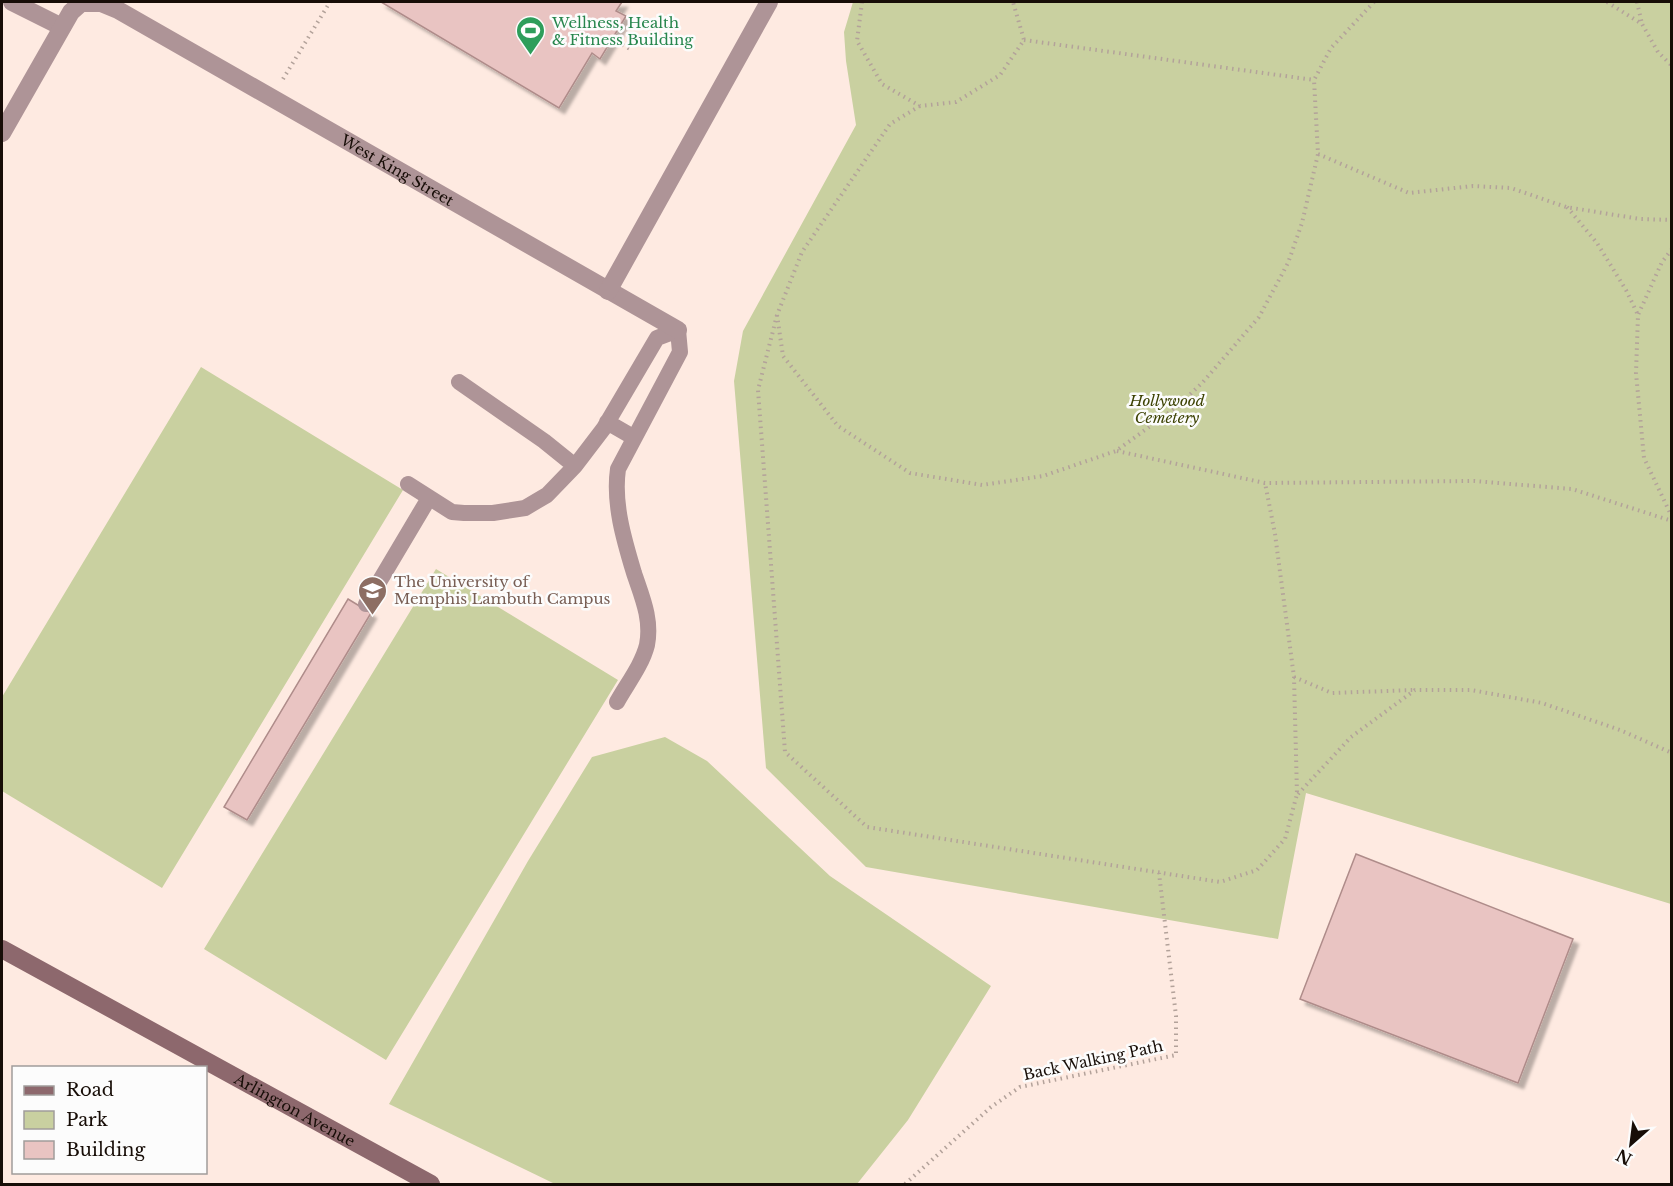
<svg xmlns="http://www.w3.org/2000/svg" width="1673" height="1186" viewBox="0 0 1673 1186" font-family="'Libre Baskerville',serif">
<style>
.green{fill:#c9d0a0}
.building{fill:#e9c4c2;stroke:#af8c8a;stroke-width:1.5;filter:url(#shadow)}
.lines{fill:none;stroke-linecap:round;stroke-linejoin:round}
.path{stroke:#b3a29a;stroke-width:4;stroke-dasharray:1.5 4.5;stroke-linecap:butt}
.lane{stroke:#ae9497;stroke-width:16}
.street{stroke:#ae9497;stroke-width:18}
.secondary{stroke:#8d686d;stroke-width:18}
.labels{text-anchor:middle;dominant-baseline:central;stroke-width:5;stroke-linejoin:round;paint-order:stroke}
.leisure-label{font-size:15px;fill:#27864d;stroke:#fcfcfc;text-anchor:start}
.street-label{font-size:15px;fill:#170d07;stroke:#fcfcfc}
.park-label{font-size:15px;font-style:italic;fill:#3d4203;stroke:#fcfcfc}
.education-label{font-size:15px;fill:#785e54;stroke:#fcfcfc;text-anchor:start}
</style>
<defs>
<filter id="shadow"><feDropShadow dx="5.5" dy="5.5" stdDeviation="1.5" flood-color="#0004"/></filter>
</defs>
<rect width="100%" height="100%" fill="#feeae1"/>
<path class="green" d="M853,2H1671V904L1306,793L1278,939L866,867L766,768L734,381L743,331L856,125L846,61L844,32Z
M201,367L403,490L162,888L2,791V697Z
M436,569L618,680L386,1060L204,949Z
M665,737L707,761L830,876L991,986L908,1120L857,1184H555L389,1104L528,861L592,757Z"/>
<path class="building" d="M381,2H622L616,11L626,16L600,59L592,53L559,108Z
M348,599L371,613L247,820L224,807Z
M1356,854L1573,939L1518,1083L1300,999Z"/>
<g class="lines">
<path class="path" d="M862,2L857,41L882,84L920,106L956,102L1000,75L1024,40L1013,2
M1607,2L1642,24L1658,52L1672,66
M1637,2L1642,24
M612,39L632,50
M1024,40L1314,80
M283,79L330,2
M920,106L890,124L802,252L777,315L783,356L838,426L910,473L982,485L1043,476L1116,451L1178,406L1203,382L1259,317L1288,263L1302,223L1318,154L1314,80L1331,48L1374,2
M1318,154L1409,193L1473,186L1511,188L1566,207L1640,219L1672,220
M1567,207L1597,243L1626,290L1638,315
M1672,249L1662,262L1638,315L1636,373L1644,458L1672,517
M777,315L758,390L785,752L867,827L1220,882L1257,870L1285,839L1297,794L1294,677L1275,534L1265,483
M1117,451L1265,483L1474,481L1572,489L1672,521
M1294,677L1332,693L1414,690
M1298,794L1351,737L1415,690H1471L1542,703L1620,730L1672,753
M905,1184L991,1107L1020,1087L1176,1055V1016L1159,873"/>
<path class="lane" d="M459,382L544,441L575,466
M607,422L633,437
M408,484L452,512L464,513H493L525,508L547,495L575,466L604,428L657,338L678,330L680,352L618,469C613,503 624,540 634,573C642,597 652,619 647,645C642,665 627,684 617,702
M366,604L429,498"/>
<g class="street">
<path d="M12,2L62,27"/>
<path id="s1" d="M2,133L71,12L81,3H101L118,10L678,330"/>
<path d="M608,291L769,2"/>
</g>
<path class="secondary" id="s2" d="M2,949L431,1184"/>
</g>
<defs>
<symbol id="stadium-pin" viewBox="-11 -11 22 30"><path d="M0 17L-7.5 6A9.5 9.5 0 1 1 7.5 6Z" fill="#2e9e5b" stroke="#fcfcfc"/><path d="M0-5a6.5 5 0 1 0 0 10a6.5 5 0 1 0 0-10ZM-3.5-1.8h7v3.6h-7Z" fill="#fff"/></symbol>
<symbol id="university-pin" viewBox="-11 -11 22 30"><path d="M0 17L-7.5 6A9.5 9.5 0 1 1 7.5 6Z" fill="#8d6e63" stroke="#fcfcfc"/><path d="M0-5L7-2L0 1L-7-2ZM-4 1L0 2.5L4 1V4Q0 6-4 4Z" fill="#fff"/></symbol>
</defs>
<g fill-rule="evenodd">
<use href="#stadium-pin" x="514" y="14" width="33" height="45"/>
<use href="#university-pin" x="356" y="574" width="33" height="45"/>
</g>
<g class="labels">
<g class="leisure-label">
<text x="552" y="22">Wellness, Health<tspan x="552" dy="17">&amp; Fitness Building</tspan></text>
</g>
<g class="street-label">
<text stroke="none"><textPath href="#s1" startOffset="513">West King Street</textPath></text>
<text transform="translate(1093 1060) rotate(-12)">Back Walking Path</text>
<text stroke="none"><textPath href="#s2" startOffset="334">Arlington Avenue</textPath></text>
</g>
<g class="park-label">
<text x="1167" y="400">Hollywood<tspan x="1167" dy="17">Cemetery</tspan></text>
</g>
<g class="education-label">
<text x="394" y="581">The University of<tspan x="394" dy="17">Memphis Lambuth Campus</tspan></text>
</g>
</g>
<rect width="1673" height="1186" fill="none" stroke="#170d07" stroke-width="6"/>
<rect x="12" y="1066" width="195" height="108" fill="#fcfcfc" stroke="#a09c9a" stroke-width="1.5"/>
<rect x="24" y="1086" width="30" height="9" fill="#8d686d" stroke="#a09c9a" stroke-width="1.5"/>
<text x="66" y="1096" font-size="18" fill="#170d07">Road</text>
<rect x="24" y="1111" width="30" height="18" fill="#c9d0a0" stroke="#a09c9a" stroke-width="1.5"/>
<text x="66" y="1126" font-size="18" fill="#170d07">Park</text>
<rect x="24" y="1141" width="30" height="18" fill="#e9c4c2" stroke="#a09c9a" stroke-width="1.5"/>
<text x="66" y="1156" font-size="18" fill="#170d07">Building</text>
<g transform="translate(1631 1144) rotate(208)" stroke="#fcfcfc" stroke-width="4.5" paint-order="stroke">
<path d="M0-4.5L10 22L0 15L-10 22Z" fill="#170d07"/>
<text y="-9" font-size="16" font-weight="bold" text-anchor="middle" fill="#170d07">N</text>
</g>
</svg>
